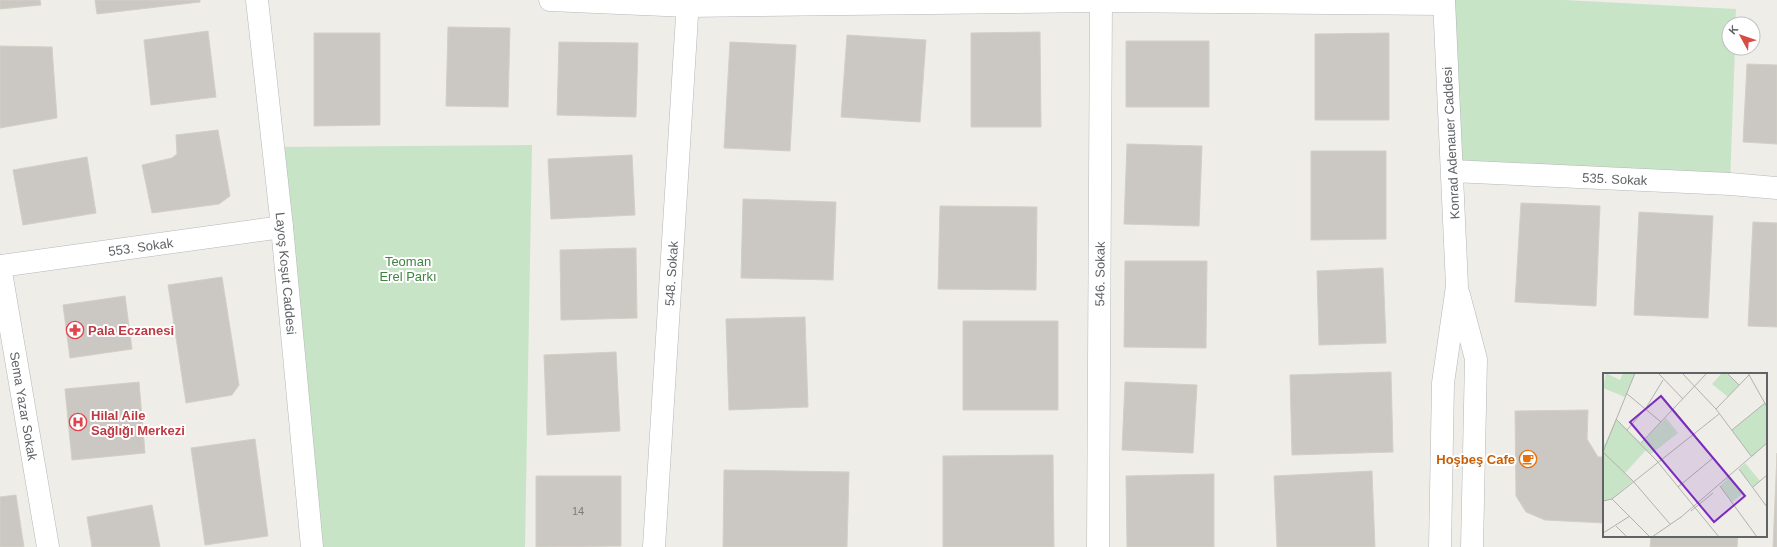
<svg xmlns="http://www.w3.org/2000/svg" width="1777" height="547" viewBox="0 0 1777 547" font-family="Helvetica,sans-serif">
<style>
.green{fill:#c8e4c7}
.building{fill:#cbc8c4;stroke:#d3cfc6}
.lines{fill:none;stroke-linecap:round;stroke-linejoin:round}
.street-casing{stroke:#b4b7ba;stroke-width:23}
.secondary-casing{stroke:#b4b6ba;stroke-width:23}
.street{stroke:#fff;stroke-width:22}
.secondary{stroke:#fff;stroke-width:22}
.labels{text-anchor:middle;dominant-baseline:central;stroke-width:4;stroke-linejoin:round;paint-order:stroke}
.number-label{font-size:11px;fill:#7a7c7e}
.street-label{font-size:13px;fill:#5f6266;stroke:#fff}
.park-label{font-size:13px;fill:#408441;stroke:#fff}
.health-label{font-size:13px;font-weight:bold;fill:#be3a42;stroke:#fff;text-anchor:start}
.food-label{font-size:13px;font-weight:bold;fill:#c56008;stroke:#fff;text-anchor:end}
.inset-road{fill:none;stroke:#b1b1af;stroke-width:1}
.view{fill:#7b2cbf;fill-opacity:0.15;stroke:#7b2cbf;stroke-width:2}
.inset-edge{fill:none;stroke:#5f6266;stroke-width:2}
</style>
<rect width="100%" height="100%" fill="#efede7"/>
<path class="green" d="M1444,0H1564L1736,9L1735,24H1729V48H1735L1730,184L1452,171Z
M532,145L525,547H312L273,147Z"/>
<path class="building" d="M0,0H40L41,5L0,9Z
M95,0H200V2L97,14Z
M448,27L510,28L508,107L446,106Z
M208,31L216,97L151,105L144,40Z
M1040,32L1041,127H971V33Z
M314,33H380V125L314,126Z
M1389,33V120H1315V34Z
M847,35L926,40L920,122L841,117Z
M1126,41H1209V107H1126Z
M559,42L638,43L636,117L557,115Z
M730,42L796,45L790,151L724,148Z
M0,46L52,47L57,118L0,128Z
M1747,64L1777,65V144L1743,142Z
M218,130L230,196L219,204L152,213L142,165L172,158L177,154L176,135Z
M1127,144L1202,146L1199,226L1124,224Z
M1311,151H1386V239L1311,240Z
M632,155L635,215L551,219L548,159Z
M87,157L96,213L23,225L13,170Z
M743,199L836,202L833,280L741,278Z
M1521,203L1600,206L1596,306L1515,302Z
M940,206L1037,207L1036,290L938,289Z
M1639,212L1713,216L1708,318L1634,315Z
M1753,222L1777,223V327L1748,326Z
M636,248L637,318L561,320L560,250Z
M1125,261H1207L1206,348L1124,347Z
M1383,268L1386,343L1319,345L1317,271Z
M222,277L239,385L232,395L186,403L168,285Z
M125,296L132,349L70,358L63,305Z
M805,317L808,407L729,410L726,319Z
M963,321H1058V410H963Z
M616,352L620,431L547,435L544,355Z
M1391,372L1393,452L1292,455L1290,375Z
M139,382L145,453L72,460L65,389Z
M1125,382L1197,385L1193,453L1122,450Z
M1588,410L1587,439L1598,457H1604V523L1545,520L1526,512L1516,496L1515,411Z
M255,439L268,536L205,545L191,448Z
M1777,453V547H1773Z
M1053,455L1054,547H943V456Z
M724,470L849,472L847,547H723Z
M1372,471L1375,547H1277L1274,476Z
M1214,474V547H1127L1126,476Z
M536,476H621V546L536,547Z
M16,495L24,547H0V497Z
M152,505L160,547H92L87,517Z
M1651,536H1738L1737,547H1650Z"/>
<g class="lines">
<defs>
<g id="street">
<path id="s1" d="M257,0L282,227L312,547"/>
<path d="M550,0L688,6L1101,1L1444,4"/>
<path id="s2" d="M1452,171L1730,184L1777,188"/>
<path id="s3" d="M0,266L48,547"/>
<path id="s4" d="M0,266L282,227"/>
<path id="s5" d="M654,547L688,0"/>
<path id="s6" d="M1098,547L1101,1"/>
</g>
<path id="secondary" d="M1459,295L1476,359L1472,547
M1440,547L1443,383L1457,286L1444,0"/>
</defs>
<use href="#street" class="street-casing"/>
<use href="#secondary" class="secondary-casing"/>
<use href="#street" class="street"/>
<use href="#secondary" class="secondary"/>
</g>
<defs>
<symbol id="pharmacy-ring" viewBox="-11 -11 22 22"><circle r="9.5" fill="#fff" stroke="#e0444e" stroke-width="1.5"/><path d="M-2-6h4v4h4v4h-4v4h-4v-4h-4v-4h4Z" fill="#e0444e"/></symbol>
<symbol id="hospital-ring" viewBox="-11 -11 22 22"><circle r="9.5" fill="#fff" stroke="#e0444e" stroke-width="1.5"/><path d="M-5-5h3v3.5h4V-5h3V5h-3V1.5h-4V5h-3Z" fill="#e0444e"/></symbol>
<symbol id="cafe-ring" viewBox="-11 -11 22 22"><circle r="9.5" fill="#fff" stroke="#e8710a" stroke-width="1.5"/><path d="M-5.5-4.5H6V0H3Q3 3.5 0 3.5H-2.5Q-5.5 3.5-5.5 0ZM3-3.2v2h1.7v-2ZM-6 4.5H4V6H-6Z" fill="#e8710a"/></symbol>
</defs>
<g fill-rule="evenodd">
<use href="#pharmacy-ring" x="65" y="320" width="20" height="20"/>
<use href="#hospital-ring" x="68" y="412" width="20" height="20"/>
<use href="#cafe-ring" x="1518" y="449" width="20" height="20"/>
</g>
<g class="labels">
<g class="number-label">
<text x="578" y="511">14</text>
</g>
<g class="street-label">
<text transform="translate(1451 143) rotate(-93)">Konrad Adenauer Caddesi</text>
<text stroke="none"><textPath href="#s2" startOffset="163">535. Sokak</textPath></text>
<text stroke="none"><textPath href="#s4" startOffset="142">553. Sokak</textPath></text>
<text stroke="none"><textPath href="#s1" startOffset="275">Layoş Koşut Caddesi</textPath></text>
<text stroke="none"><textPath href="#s5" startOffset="274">548. Sokak</textPath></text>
<text stroke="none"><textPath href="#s6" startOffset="273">546. Sokak</textPath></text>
<text stroke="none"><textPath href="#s3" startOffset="142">Sema Yazar Sokak</textPath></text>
</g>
<g class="park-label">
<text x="408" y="261">Teoman<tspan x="408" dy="15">Erel Parkı</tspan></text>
</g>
<g class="health-label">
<text x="88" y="330">Pala Eczanesi</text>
<text x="91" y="415">Hilal Aile<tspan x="91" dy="15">Sağlığı Merkezi</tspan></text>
</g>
<g class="food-label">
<text x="1515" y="459">Hoşbeş Cafe</text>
</g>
</g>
<g transform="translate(1603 373)">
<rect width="164" height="164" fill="#efede7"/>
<path d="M3,0L17,7L20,0H32L22,24L0,15ZM119,0H123L136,12L125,24L109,11ZM162,30L164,34V70L149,84L129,57ZM63,45L75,60L48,81L43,77L22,100L30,108L9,126L0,128V70L2,71L13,46L38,70ZM142,90L157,108L150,114L136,96ZM126,104L139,121L129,129L117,113Z" fill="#c8e4c7"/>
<path class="inset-road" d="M55,0L80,26M79,0L113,36L148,83M124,0L136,12M145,0L164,34M23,20L58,49M113,36L146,2M71,37L125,103M13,46L54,88L116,164M24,57L43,35L60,7M129,57L162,30M38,70L104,0M0,79L30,108L67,151M0,79L32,0M136,96L164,134M117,113L154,164M75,114L110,85M150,114L164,102M9,126L47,164M0,128L9,126L116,41M88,138L110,120M77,145L164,70M13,153L24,164M0,160L27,143M49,164L78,144"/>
<path class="view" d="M58,23L142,123L111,149L27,49Z"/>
<rect width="164" height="164" class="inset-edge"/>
</g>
<g transform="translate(1741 36) rotate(310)"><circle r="19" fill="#ffffff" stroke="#bfc0c2"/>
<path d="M0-3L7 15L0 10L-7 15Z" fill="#d74d46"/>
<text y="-6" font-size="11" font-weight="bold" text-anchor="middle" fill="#5f6266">K</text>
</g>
</svg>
